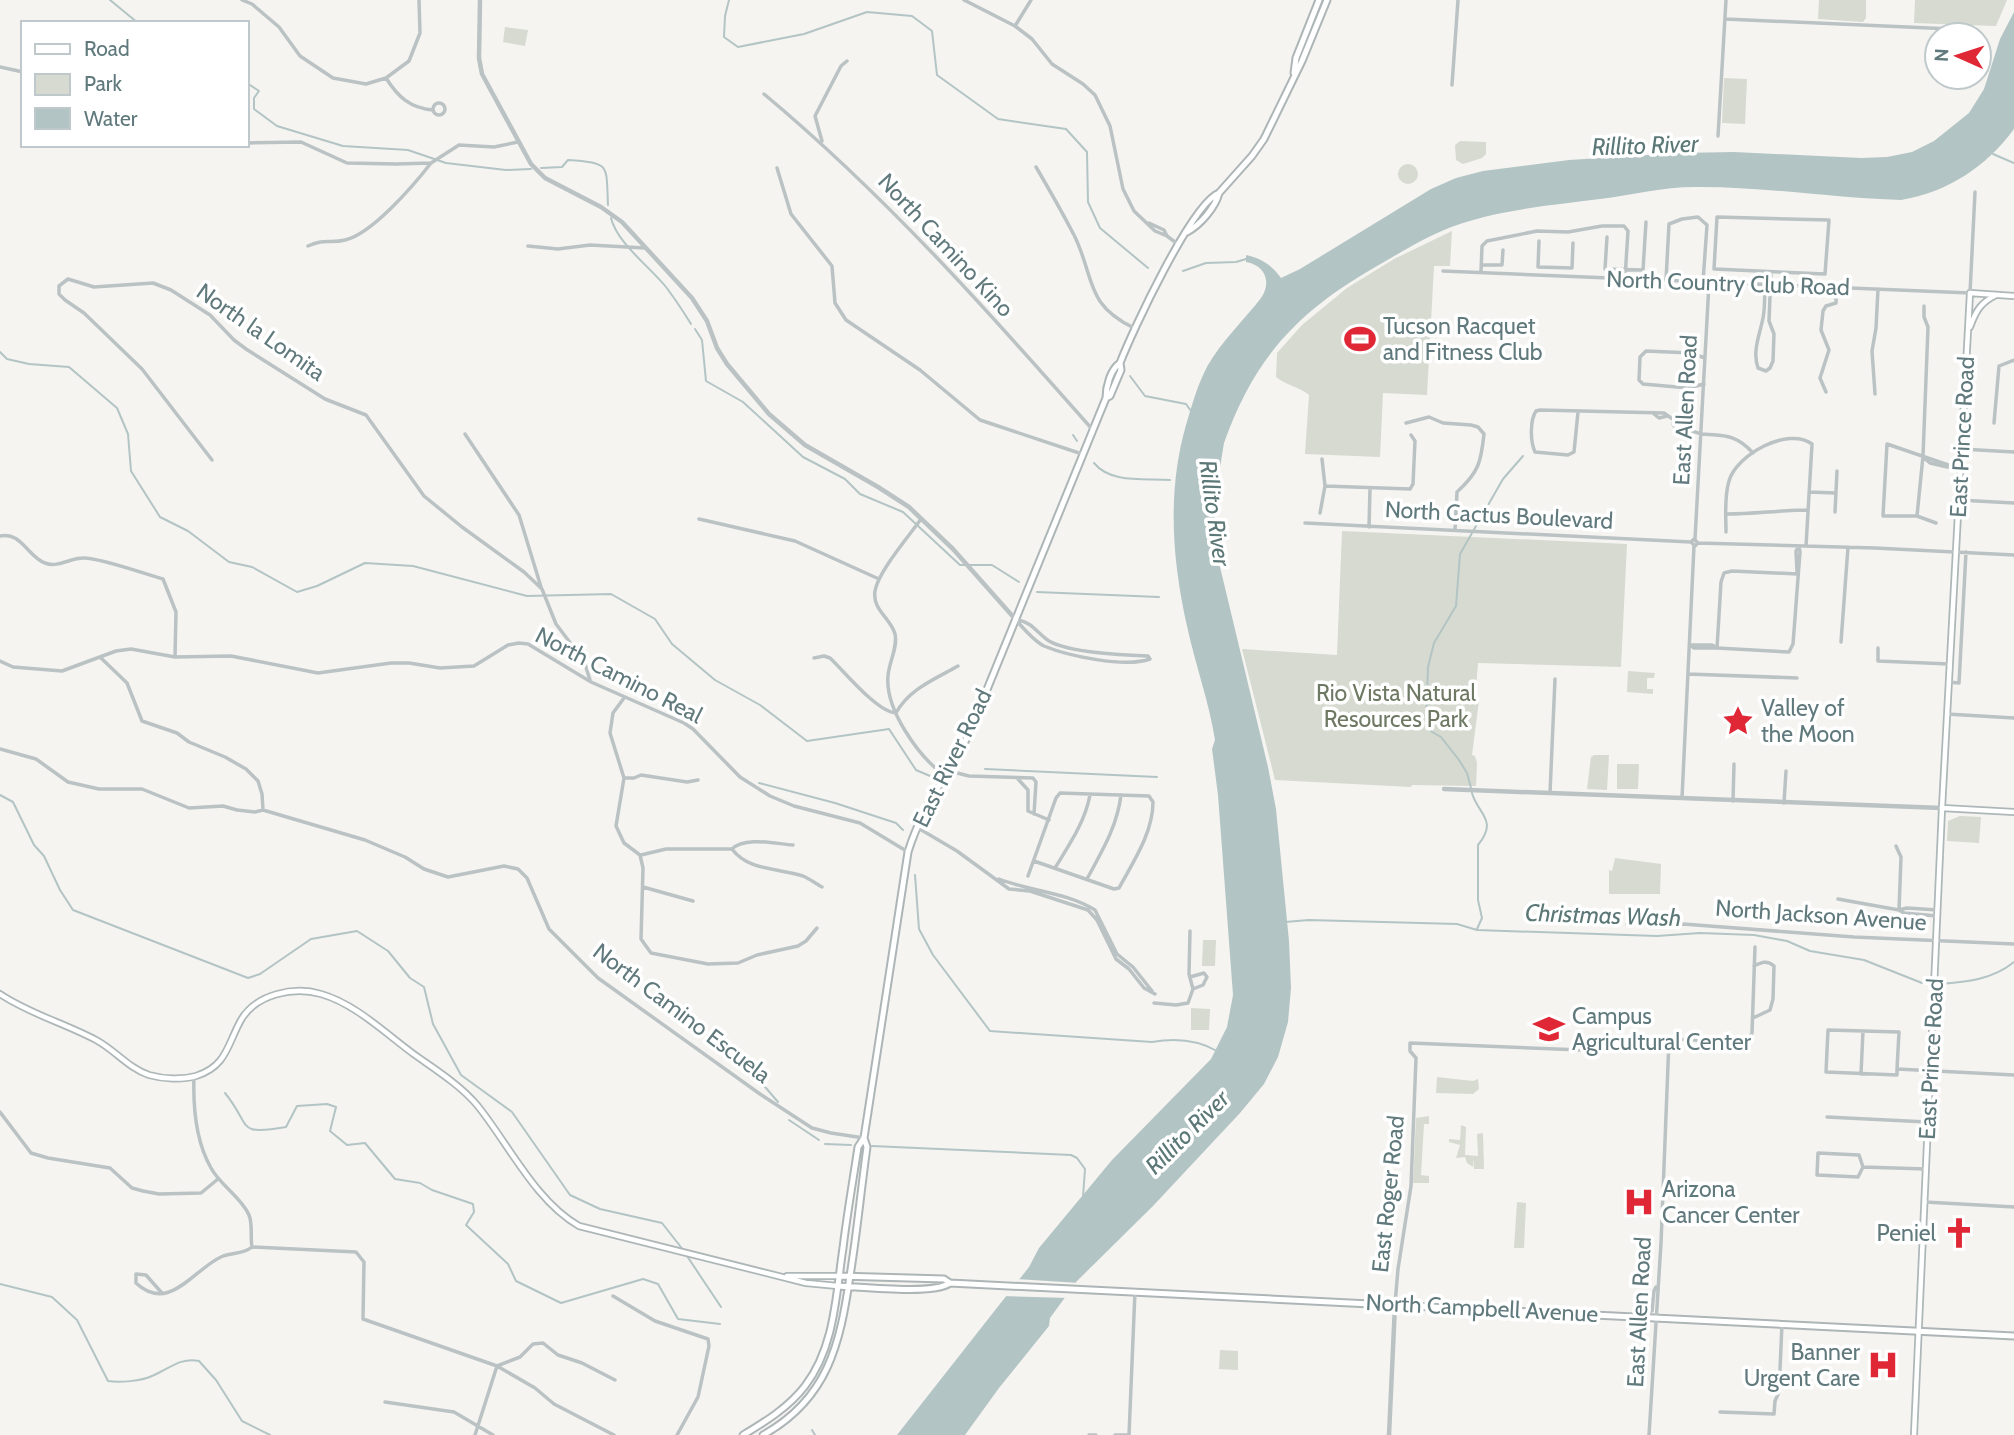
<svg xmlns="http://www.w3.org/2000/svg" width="2014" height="1435" viewBox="0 0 2014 1435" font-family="Cabin,sans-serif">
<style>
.green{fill:#d6dad0}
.water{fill:#b3c4c4}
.pier{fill:#f5f4f1}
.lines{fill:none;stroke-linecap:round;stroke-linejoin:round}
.stream{stroke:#b3c4c4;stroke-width:2}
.secondary-casing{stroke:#aeb7b8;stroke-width:8}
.primary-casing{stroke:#adb5b6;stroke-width:9}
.minor{stroke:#bbc2c4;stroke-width:3.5}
.tertiary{stroke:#bbc2c4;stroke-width:4.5}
.secondary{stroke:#fff;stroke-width:4.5}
.primary{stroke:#fff;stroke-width:5}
.labels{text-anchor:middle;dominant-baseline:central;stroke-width:7;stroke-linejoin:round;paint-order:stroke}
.street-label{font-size:23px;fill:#60797c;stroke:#fff}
.poi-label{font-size:23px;fill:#60797c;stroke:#fff;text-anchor:start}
.park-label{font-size:23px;fill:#6e7963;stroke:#fff}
.water-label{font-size:24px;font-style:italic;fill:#5b7877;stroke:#fff}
</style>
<rect width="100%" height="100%" fill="#f5f4f1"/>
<path class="green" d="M1819,0H1866V18L1863,22L1818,19Z
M1915,0H2007L1996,26L1914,23Z
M505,27L528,30L525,46L503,42Z
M1724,78L1747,79L1745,124L1722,123Z
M1460,141L1486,142V154L1482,158L1463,164L1456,160L1455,145Z
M1398 174a10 10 0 1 1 20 0a10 10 0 1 1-20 0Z
M1452,231L1450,266H1434L1427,395L1383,393L1380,457L1305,454L1309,395C1298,386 1287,386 1276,377L1277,353L1302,325L1347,288L1394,259Z
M1342,531L1627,544L1621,667L1478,663L1475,701H1479L1472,755L1475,756L1477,763L1476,786L1412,785L1411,787L1275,780L1242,649L1337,655Z
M1628,671L1655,673L1654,678H1647V689H1653V694L1627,692Z
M1594,755H1609L1607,790L1587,789L1591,757Z
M1617,764H1639L1638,789H1617Z
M1960,816L1981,817L1979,843L1947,841L1948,821Z
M1615,858L1661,864L1660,894H1609V870L1612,871Z
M1203,940H1216L1215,966H1202Z
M1191,1008L1210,1009L1209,1030H1191Z
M1437,1077L1473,1081L1478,1079L1479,1089L1473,1094L1436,1093Z
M1429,1116V1124H1424L1421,1175L1429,1176V1183H1413L1416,1118Z
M1461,1125L1466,1127L1465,1155L1478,1156L1477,1134L1483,1133L1484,1169H1474V1159L1473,1167L1467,1163L1465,1157L1456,1158L1460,1145L1449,1142V1139L1460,1140Z
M1517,1202L1526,1203L1524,1248H1514Z
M1220,1350L1238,1351V1370L1219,1369Z"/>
<path class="water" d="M2014,12V129C1986,167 1948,192 1901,200C1834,198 1767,187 1700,187C1667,186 1633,195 1600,199C1554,205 1504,209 1460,224C1433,233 1408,248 1384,262C1302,308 1256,353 1224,443L1214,504L1215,546L1268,767L1276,809L1289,941L1291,988L1288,1022L1278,1057L1264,1084L1240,1113L1153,1206L1077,1281L1050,1318L1049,1326L999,1388L965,1435H897L1029,1267L1039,1248L1112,1160L1211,1059L1227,1027L1233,995L1218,795L1212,749L1215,740C1209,701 1195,664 1187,626C1172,559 1167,491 1186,425C1192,405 1198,383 1208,365C1221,342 1245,319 1261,298C1272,282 1265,265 1246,262V255C1263,259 1271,265 1281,278L1300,269L1431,189L1456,178L1483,171L1569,160L1679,153L1734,152L1861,158L1887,157L1912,152L1934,141L1969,113L1984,89L2000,39Z"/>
<path class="pier" d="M1016,1279L1080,1283L1069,1298L1002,1296Z"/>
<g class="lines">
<path class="stream" d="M110,0L138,23
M729,0L725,16L724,37L738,47L804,34L867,12L912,16L932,31L937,75L998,119L1066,129L1087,152L1088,202L1100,228L1148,268
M247,83L259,91L254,98V109L277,126L343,146L408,150L446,163L506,170L531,169
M1993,154L2014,163
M541,168L562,167L568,160C611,163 606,164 608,205
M611,218C617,243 650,267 666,287C675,299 683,311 691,324
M1183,271L1206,263L1236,262L1246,259
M695,329L702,340L706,381L743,402L803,457L845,479L860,494L903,512L960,565H992L1019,582
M0,352L7,359L29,364L69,367L117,408L128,434L131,471L160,517L188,531L229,562L252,567L297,592L317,586L365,563L413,566L527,596L611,594L655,619L672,644L715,680L760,705L807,741L889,729L916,770L930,776
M1130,376L1145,396L1186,404L1191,411
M1073,435L1077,441
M1094,463C1111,484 1145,478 1170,480
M1037,592L1159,597
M985,769L1157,777
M759,783L835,803L896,823L903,830
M1471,788L1467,773L1459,760L1441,737L1432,732L1426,722L1428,667L1434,643L1456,606L1460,554L1503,479L1523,456
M1472,793C1477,813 1499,820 1478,845V900L1482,918L1477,929
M0,795L13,802L34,845L44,856L60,890L73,910L248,978L260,974L311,939L357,931L388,951L410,978L424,987L433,1024L461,1075L512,1112L570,1195L600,1209L662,1223L684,1251
M915,875L919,929L933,955L990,1031L1152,1042C1174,1038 1198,1040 1217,1051
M1285,922L1309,920L1457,924L1477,930L1657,936L1700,933L1754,935L1787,941L1810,951L1864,960L1922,983
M1939,984C1966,982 1992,980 2014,962
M732,1063L738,1067
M743,1071L766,1088L778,1102
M225,1093C252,1126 235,1136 286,1127L297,1106L327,1104L336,1107L330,1131L347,1145L365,1143L395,1179L420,1183L432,1190L473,1204L474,1212L466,1225L508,1264L516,1281L561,1303L643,1279L658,1284L678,1319L720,1324
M789,1120L819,1140
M825,1144L851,1145
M872,1146L1071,1155L1077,1158L1085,1169L1083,1197
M687,1256L721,1307
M0,1284L52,1297L77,1320L108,1381C120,1383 141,1381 152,1376C169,1369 180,1357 199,1361L216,1380L242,1421L270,1435
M812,1430L815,1435"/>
<defs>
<path id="secondary" d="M1970,327C1976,311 1980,303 1996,295
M1942,808L2014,812
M0,994C30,1014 64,1023 96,1040C115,1050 128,1068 149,1075C163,1079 182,1080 196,1076C227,1066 227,1045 241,1020C256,994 294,986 321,994C356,1004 386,1034 415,1055C436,1070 460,1085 477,1105C508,1143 535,1201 579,1226L806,1283L838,1286
M787,1276H839
M1914,1435L1942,808L1970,293L2014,296"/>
<path id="primary" d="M1294,73L1296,58L1319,0
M1187,232C1200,225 1215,208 1219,193L1252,156L1264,139L1302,61L1327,0
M1120,363C1132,332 1192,203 1219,193
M839,1276L944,1279L950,1283L2014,1336
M838,1286C862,1287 933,1295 950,1283
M743,1435C765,1422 789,1407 805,1386C835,1347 836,1294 843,1248C847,1214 853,1181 858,1147L864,1138L908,852C921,809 947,775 968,736L1106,398C1106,387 1110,370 1120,363L1121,370L1110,396L1106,398
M763,1435C828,1399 840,1344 850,1276C857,1233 861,1190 867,1147L864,1138"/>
</defs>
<use href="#secondary" class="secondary-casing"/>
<use href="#primary" class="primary-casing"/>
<path class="minor" d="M242,0L252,4L279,27L300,56L333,78L366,84L386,78L409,61L420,33L419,0
M964,0L1015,26L1032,39L1052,64L1083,84L1095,95L1110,126L1123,189L1134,211L1155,231L1167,236L1164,230L1149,223
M1725,19L1974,30
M1015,26L1031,0
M0,67L23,72
M386,78C398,97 410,108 433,110
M1452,85L1458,0
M764,94C885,195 989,312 1092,429
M433 109a6 6 0 1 1 12 0a6 6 0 1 1-12 0Z
M1718,136L1726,0
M822,141L815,116L841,66L847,61
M247,143L301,142L347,163L396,164L431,163L459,145L494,147L518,142
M1036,167C1049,189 1062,212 1074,235C1095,277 1084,304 1134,328
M777,168L791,214L832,266L835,303L846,320L920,370L980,420L1082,454
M1717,217L1829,220L1825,274L1714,269Z
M1167,236L1179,245
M1607,237L1605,269L1643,270L1646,222
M1539,241L1538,267L1572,268L1573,243
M308,246C325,238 330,244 345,240C372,234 414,185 431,163
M528,246L558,249L590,245L645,248
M1481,265H1502L1503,250
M1443,271L1970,293L1975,192
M1481,272L1482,246L1487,241L1537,231L1568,232L1602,226H1624L1628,231L1625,278
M1765,272C1764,287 1766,303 1763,318C1760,334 1752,351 1758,368L1766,371L1770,368L1773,361L1774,334L1769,321L1771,272
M1666,280L1669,224L1682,219L1698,217L1707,225L1703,282
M1924,306V317L1928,327L1923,456L1917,516H1883L1887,444L1960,469
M1704,384L1688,388L1643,384L1639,380L1640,357L1646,351L1691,353L1705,358
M1826,392L1820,378L1829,350L1821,330L1823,311L1826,306L1836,303V288
M1875,394L1872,351L1876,328L1878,289
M1578,412L1574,452L1568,455L1535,452C1530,441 1530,420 1536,411L1540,410L1664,413L1674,420L1682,419L1684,427L1679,430L1676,429L1673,424L1674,420
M1654,414L1659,418L1667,416
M1406,423L1429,417L1443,423L1471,425L1478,427L1484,434C1481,462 1479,472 1457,492L1455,530
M1994,423L1999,366L2014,360
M1684,427C1709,443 1727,424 1753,453
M465,434L519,515L541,587
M1961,449L2014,452
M1924,458L1930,463L1956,469
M212,460L142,369L84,313L65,300L59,294V286L68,279L94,287L153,283L171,290L210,315L234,340L246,349L325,399L366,415L424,496L462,527L524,572L542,589L556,624L584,661L590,680
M1325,486L1410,489L1413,484L1415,441L1411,435
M1809,492L1835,493
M1958,500L2014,503
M1835,512L1837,471
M1320,513L1325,486L1322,459
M1727,514C1754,514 1781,510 1808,510
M1917,516L1936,523
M699,519L795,541L879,579
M921,519C909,536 878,572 875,591C872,610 891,618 895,634C898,647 889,662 888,676C885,709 918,756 944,775
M1305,523L1691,542L1694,539L1698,543
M1369,527L1370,489
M1726,532C1726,516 1724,497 1729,481C1736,455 1788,426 1812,444L1806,546
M0,536C21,531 28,557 45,563C58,568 70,558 83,558C98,557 145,574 163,579L176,612L175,657
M1695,539L1709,283
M1691,542L1695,546L1698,543L1875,548L2014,555
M1797,574L1732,571L1724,573L1721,582L1717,648L1789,652L1793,644L1800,552L1799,546L1796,551L1797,572
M1016,620C1023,628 1034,641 1044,646C1068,656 1125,668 1150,659
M1018,620C1032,622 1038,634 1049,641C1070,653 1123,655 1148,656L1150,659
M1841,642L1848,547
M1690,645H1712L1717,648H1694Z
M1878,648V661L1949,664
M101,658L127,683L142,721L177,733L189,742L225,757L246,769L258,781L262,794L263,810
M814,658L824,656L830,658C845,672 877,712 896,713
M0,661L13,667L62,671L116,651L131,649L175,657L231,656L318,673L391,663H409L440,668L474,666L508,645L519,643L528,644L591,682L684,723L693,729L740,777L770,796L794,806L860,823L908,852
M1688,674L1797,678
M1948,682L1959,683L1966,552
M624,698L613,713L610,733L624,778L616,826L624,843L640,855L643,868L641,939L651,953L708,964L738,963L757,955L798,946L806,941L817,928
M896,713C909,689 935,679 958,666
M1947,714L2014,718
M0,749L36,759L68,782L99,789H142L189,808L223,806L237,810L255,812L263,810L365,840L405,857L424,869L448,877L504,866L518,869L527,878L549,929L598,978L760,1094L812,1128L831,1133L864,1138
M949,771L969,776L1033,778L1036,782L1034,814
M624,778H634L641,775L687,782L698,780
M1018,779L1028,790V811L1049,820
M1550,793L1555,679
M1682,798L1694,546
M1733,801L1734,764
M1784,803L1786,771
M918,828L957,851L1009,889L1030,891L1088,910L1097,920L1116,959L1129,969L1144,988L1155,994
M1896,846L1901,857L1899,910
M732,849C748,871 779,868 803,876C810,879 816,884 822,887
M732,849C745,836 776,844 793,845
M641,855L666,849H732
M1055,868C1069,845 1085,822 1090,795
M1028,876L1056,798L1060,793L1149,796L1153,802C1153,833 1133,862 1119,888L1114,889L1034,861
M999,879C1029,891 1066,892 1095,910L1117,954L1133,967L1152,991
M1087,879C1102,851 1117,827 1121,795
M643,887L693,901
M1838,899L1899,910L1904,913L1937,916
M1899,910L1907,908L1937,910
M1627,924C1646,923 1664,927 1683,924L1854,937L2014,944
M1190,931L1189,974L1193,989
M1190,977L1204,973L1207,977L1203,985L1193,989
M1154,1003L1176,1005L1188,1003L1193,989
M1753,1018L1770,1010L1773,999L1774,966C1767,960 1762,962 1754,966
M1669,1039L1743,1042L1749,1040L1752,1033L1755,947
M1897,1069L1899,1032L1828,1030L1826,1072L1897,1075V1069L2014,1075
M1861,1074L1863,1031
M194,1077C193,1106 196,1142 211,1168C220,1185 242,1198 249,1215C253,1225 250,1236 252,1247
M0,1112L31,1153L48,1158L110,1168L132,1188L143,1191L159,1194L201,1193L218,1179
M1827,1117L1927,1122
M1818,1153L1859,1155L1863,1167L1858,1177L1817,1175Z
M1863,1167L1926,1169
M1925,1202L2014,1207
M252,1247L356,1252L364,1262L363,1319L497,1366L535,1388L554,1404L614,1435
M161,1292L146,1275L136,1274V1283C169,1314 194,1269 221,1257C232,1252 242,1255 252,1247
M613,1296L655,1321L708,1339L709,1346L698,1397L677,1435
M1395,1304L1398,1269L1411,1186L1416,1058L1410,1051V1043L1607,1051L1645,1042L1669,1039L1661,1243L1649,1435
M1644,1315L1652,1311L1654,1291L1656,1287
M385,1402L454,1412L493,1435
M1720,1412L1774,1414L1775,1401L1779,1392L1782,1324
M475,1435L497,1366L520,1357L533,1344L543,1343L558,1355L582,1363L615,1380
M1089,1435H1096
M1115,1435H1129L1135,1291"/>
<path class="tertiary" d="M480,0L479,58L482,74L531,164L545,178L601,207L622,222L692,298L707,321L717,348L727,364L769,414L805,445L878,487L909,507L953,549L1016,620
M1444,789L1942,808
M1389,1435L1395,1305"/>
<use href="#secondary" class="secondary"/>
<use href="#primary" class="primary"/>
</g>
<defs>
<symbol id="stadium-bare" viewBox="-9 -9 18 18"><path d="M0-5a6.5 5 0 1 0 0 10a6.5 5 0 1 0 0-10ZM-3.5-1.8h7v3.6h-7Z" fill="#df2735" stroke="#fff" stroke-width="2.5" paint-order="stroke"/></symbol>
<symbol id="sight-bare" viewBox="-9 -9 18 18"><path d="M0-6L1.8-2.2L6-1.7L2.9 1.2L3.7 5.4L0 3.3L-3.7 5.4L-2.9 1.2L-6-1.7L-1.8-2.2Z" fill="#df2735" stroke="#fff" stroke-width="2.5" paint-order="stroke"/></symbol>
<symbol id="university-bare" viewBox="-9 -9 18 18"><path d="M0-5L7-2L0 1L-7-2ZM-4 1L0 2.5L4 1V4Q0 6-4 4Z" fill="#df2735" stroke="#fff" stroke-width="2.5" paint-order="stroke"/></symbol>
<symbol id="hospital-bare" viewBox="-9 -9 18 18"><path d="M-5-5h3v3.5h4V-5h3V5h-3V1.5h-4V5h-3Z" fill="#df2735" stroke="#fff" stroke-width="2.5" paint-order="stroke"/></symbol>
<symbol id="church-bare" viewBox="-9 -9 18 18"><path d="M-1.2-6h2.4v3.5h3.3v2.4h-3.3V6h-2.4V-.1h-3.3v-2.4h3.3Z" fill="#df2735" stroke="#fff" stroke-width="2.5" paint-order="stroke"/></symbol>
</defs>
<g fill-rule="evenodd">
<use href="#stadium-bare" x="1338" y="317" width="44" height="44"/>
<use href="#sight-bare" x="1716" y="699" width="44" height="44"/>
<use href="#university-bare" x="1527" y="1007" width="44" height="44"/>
<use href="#hospital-bare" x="1617" y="1180" width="44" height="44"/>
<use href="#church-bare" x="1937" y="1211" width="44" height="44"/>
<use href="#hospital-bare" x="1861" y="1343" width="44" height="44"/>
</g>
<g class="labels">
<g class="street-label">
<text transform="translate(946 245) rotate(47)">North Camino Kino</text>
<text transform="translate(1728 283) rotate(2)">North Country Club Road</text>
<text transform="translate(261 332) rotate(35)">North la Lomita</text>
<text transform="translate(1685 410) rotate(-87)">East Allen Road</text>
<text transform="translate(1962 437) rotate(-87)">East Prince Road</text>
<text transform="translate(1499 515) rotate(3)">North Cactus Boulevard</text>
<text transform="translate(619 675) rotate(27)">North Camino Real</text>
<text transform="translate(952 758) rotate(-64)">East River Road</text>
<text transform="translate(1821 915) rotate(4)">North Jackson Avenue</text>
<text transform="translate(682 1013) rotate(37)">North Camino Escuela</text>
<text transform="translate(1931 1059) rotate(-87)">East Prince Road</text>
<text transform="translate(1388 1194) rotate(-84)">East Roger Road</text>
<text transform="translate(1482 1308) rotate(3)">North Campbell Avenue</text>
<text transform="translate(1639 1312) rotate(-87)">East Allen Road</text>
</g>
<g class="poi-label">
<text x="1383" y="326">Tucson Racquet<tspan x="1383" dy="26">and Fitness Club</tspan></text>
<text x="1761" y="708">Valley of<tspan x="1761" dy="26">the Moon</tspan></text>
<text x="1572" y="1016">Campus<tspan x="1572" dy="26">Agricultural Center</tspan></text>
<text x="1662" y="1189">Arizona<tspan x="1662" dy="26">Cancer Center</tspan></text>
<text x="1936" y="1233" text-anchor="end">Peniel</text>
<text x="1860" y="1352" text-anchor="end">Banner<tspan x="1860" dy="26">Urgent Care</tspan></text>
</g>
<g class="park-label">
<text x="1396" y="693">Rio Vista Natural<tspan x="1396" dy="26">Resources Park</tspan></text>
</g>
<g class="water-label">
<text transform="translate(1645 145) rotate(-2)">Rillito River</text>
<text transform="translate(1215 513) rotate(82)">Rillito River</text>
<text transform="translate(1603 915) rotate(2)">Christmas Wash</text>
<text transform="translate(1187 1132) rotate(-45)">Rillito River</text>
</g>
</g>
<rect x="21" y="21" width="228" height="126" fill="#ffffff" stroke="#bfc9cb" stroke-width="2"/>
<rect x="35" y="44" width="35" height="10" fill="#ffffff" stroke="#bfc9cb" stroke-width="2"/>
<text x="84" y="56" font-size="21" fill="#60797c">Road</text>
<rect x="35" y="74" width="35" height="21" fill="#d6dad0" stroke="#bfc9cb" stroke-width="2"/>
<text x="84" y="91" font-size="21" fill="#60797c">Park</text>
<rect x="35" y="108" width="35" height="21" fill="#b3c4c4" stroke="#bfc9cb" stroke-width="2"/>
<text x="84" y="126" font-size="21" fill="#60797c">Water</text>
<g transform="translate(1958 56) rotate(273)"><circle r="33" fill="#ffffff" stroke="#bfc9cb" stroke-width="2"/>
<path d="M0-5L12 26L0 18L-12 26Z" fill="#df2735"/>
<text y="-10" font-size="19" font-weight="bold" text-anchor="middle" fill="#60797c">N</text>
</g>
</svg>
